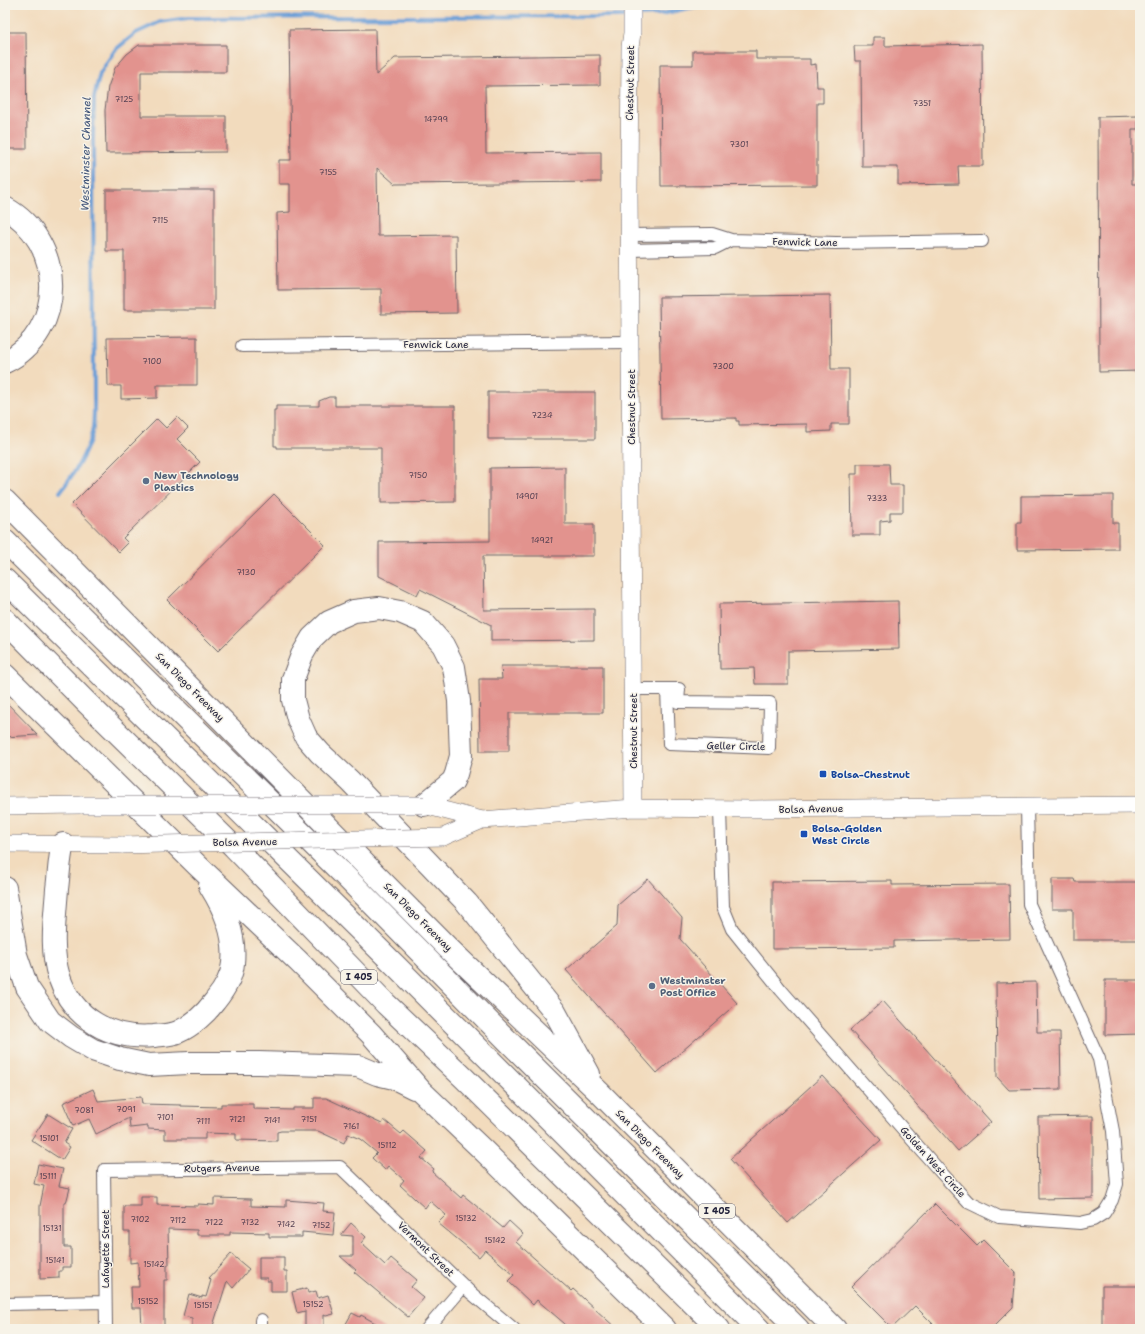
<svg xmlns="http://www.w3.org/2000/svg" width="1145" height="1334" viewBox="0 0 1145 1334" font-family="'Shantell Sans',sans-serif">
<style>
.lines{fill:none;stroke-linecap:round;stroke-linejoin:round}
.stream{stroke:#6c9fd7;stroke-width:4}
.building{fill:#e2938e}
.street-casing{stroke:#6b6368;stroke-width:14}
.secondary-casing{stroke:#6b6368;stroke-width:18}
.highway-casing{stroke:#6b6368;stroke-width:24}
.street{stroke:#fff;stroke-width:12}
.secondary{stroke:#fff;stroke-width:17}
.highway{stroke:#fff;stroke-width:22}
.secondary-bridge-casing{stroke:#6b6368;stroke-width:18;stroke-linecap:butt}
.secondary-bridge{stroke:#fff;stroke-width:17}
.service-dot{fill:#5c6f8a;stroke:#f7f3e8;stroke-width:1.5}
.transit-dot{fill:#1a4fb4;stroke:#f7f3e8;stroke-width:1.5}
.labels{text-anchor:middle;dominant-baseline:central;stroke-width:3;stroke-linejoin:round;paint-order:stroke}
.number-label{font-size:8px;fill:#523e50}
.shield{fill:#f7f3e8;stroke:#62616f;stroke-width:1}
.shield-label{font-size:9px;font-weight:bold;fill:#22223b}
.street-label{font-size:10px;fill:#22223b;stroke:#f7f3e8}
.service-label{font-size:10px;font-weight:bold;fill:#4e5e75;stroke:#f7f3e8;text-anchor:start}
.transit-label{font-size:10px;font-weight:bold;fill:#164399;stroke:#f7f3e8;text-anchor:start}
.water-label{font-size:11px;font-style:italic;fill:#405479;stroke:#f7f3e8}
</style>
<rect width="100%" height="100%" fill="#f7f3e8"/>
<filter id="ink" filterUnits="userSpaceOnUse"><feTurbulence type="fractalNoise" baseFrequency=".025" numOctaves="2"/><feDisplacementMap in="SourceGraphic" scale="8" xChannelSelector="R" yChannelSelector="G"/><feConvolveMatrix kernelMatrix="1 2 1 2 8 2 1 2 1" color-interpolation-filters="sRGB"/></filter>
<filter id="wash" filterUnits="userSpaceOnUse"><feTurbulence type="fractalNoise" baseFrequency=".012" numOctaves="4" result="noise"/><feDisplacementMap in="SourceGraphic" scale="16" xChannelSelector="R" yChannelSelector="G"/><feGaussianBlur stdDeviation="0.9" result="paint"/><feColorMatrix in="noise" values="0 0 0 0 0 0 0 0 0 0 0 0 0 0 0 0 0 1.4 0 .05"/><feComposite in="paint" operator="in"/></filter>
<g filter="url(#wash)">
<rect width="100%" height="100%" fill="#f2dbbd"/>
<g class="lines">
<path class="stream" d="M636,15L661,14L703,5
M60,492C74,474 86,455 92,433C94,424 94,414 94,405L93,139L94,97L100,73L115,50L136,33L160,22L188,18L627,16"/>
</g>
<g id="blocks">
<path class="building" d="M375,29L376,75L395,58L600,55V85L485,86L486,153L601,152V182L395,184L377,168L378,236L456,235L457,313L381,314V289L278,290L277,213L290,212V184H279V160H291L289,30Z
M5,32H26L27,149H5Z
M873,37H885V46L982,44L983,166H958L959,184L898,185V167H862L861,61H855L854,46H873Z
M139,45H226V72H141V116H226V152L106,153L105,110L108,87L115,68L127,54Z
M693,51H756V59H810V65L816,64L817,87H823V103H817V185L661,186L660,65H693Z
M1138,116V129H1132V184H1140V371L1099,372L1098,117Z
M106,190H214V310H124V251H106Z
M830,295L831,369H849V424H831V431L807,432V424L739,425V421H736V418L661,419L659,297Z
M197,337V385H157V398L121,399V386H108L107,338Z
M488,392H595V439H488Z
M329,397H335V406H455V502L381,503V448H277V446H274V410H276V406H319V401Z
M177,417L188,428L177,439L200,462L123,538L128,543L119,552L72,504L157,419L166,428Z
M857,464H889L890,485H903V512H890V520L880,521V535H852L851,474H857Z
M565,467V524H594V556H483L484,610L594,609V640L491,641V625L420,589L417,595L379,576V542L490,541V468Z
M274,494L325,545L218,651L167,600Z
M1113,495V523H1118V549L1017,550V522H1021V496Z
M898,601L899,649L788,651V684H755L754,668L720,669L719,604Z
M501,666H603V713H509V751H480L479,679H502Z
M5,701L38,735L5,737Z
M648,879L682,918L680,939L737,1003L657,1073L566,970L617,926L618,905Z
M1052,879H1074L1075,882H1140V940H1073V909H1052Z
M892,881V885L1009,884L1010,939L894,941V948L772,949V882Z
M1105,980H1140V1034L1105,1035Z
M1036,982L1037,1032H1060L1061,1089L1009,1090L997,1077L996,983Z
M883,1001L991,1122L958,1151L850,1030Z
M822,1076L881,1140L788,1223L730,1159Z
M93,1089L98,1101L141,1097L142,1104L181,1105V1106L221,1107V1104H253V1109L293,1110V1108H314V1098H326L382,1124L384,1120L401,1134L404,1131L427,1151L421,1158L434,1169L432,1172L461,1198L463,1195L503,1228L509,1221L523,1234L516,1242L571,1291L573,1289L617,1329H560L565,1324L537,1300L533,1305L508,1281L514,1275L485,1250L479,1257L438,1223L446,1215L430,1201L425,1208L415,1199L400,1185L404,1180L388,1166L385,1170L372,1158L377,1153L360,1139L348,1134L344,1143L318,1131H281L277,1132V1141L236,1140V1134L205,1133V1139H165V1130L148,1129V1126L130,1128L129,1118L96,1134L89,1119L73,1126L63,1103Z
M48,1114L72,1129L64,1143L70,1147L62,1160L31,1140Z
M1093,1116V1198L1039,1199L1038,1117Z
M38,1164L63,1169L59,1186L70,1188L66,1203H64V1247H71V1267H62V1271H59V1278L40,1279V1206L44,1186L34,1184Z
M141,1197H157V1205L198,1206V1204L214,1205V1198L251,1199V1206L286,1207V1200L324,1203L323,1211L335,1212L333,1235L302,1232V1237H269V1233L230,1232V1235H197V1230L168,1229L169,1265H167V1280H164V1329H142L141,1308H132L131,1287H139L138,1262L130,1263V1232H124V1206H141Z
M935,1204L977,1246L983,1240L1016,1273L1013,1307L991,1329H938L915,1306L892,1328L851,1287Z
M351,1223L366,1237L361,1243L385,1265L391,1258L417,1280L411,1287L424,1298L408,1317L354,1272L356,1270L340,1256H353V1236L341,1235Z
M231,1254L249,1269L233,1288L227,1281L212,1329H192V1318L183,1316L189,1294L202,1298V1296L206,1297L211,1280L209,1278Z
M259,1257H284V1271H287V1291H271V1281H267V1278H259Z
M1102,1286H1140V1329H1102Z
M307,1288L308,1293L316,1291L318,1298L328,1295L334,1314L326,1316L324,1315V1329H305V1311L297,1313L292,1292Z
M352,1313L360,1317L361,1315L386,1329H343Z"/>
</g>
</g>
<g filter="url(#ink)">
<use href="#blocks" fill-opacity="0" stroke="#6b6368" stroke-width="1"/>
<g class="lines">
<defs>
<path id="street" d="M630,235L712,234L731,240
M630,250L715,248L731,240L836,243L982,241
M242,346L630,342
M632,689H679L678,702L770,703L769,748L669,744L667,689
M720,809L723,907L732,929L781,990L937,1168L968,1202L999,1217L1080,1223L1093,1220L1104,1213L1112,1200L1117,1184L1113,1131L1099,1059L1029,904L1027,806
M5,1304L105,1302
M261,1320V1329
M106,1329L104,1170L340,1167L471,1293L514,1329
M427,1329L464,1286"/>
<path id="secondary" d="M632,5V33L630,47L629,191L633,808
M424,805L482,820L633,808L751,809L1140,805
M5,806L82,805
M443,837L482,820
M5,844L123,845"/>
<path id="highway" d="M5,208C65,241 68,331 5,362
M5,501L448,948L600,1093L835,1329
M5,541L345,876L509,1042L798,1329
M5,580L396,966L759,1329
M5,620L85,701L234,847L386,1004L464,1078L719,1329
M5,675L197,865L298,961L371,1034L421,1091L484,1151L665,1329
M424,805L453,781L456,774L461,756L459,701L454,667L443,645L423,622L400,612L379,608L354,611L329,622L312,638L302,655L293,679V700L298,719L306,737L320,753L350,781L467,903L555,1012L589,1074
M63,844C59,859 59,874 57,889C55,918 50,949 59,977C73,1019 111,1040 154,1036C162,1035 171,1035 178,1032C192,1026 206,1013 215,1001C224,990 232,977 233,963C236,935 225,910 210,886
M5,888L16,955L27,987L50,1021L71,1037L93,1050L120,1059L149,1065L189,1063H259L358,1066L377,1074L394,1078L414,1088"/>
</defs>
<use href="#street" class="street-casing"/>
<use href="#secondary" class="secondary-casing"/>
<use href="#highway" class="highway-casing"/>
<use href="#street" class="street"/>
<use href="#secondary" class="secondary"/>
<use href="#highway" class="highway"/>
<defs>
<path id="secondary-bridge" d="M82,805H424
M123,845L443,837"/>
</defs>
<use href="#secondary-bridge" class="secondary-bridge-casing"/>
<use href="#secondary-bridge" class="secondary-bridge"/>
</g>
</g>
<g class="service-dot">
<circle cx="146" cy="481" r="4"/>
<circle cx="652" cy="986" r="4"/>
</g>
<g class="transit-dot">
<rect x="819" y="770" width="8" height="8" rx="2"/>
<rect x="800" y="830" width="8" height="8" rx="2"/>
</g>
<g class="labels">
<g class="number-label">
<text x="124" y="99">7125</text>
<text x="922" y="103">7351</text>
<text x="436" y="119">14799</text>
<text x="739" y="144">7301</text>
<text x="328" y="172">7155</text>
<text x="160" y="220">7115</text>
<text x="152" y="361">7100</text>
<text x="723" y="366">7300</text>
<text x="542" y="415">7234</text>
<text x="418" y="475">7150</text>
<text x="527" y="496">14901</text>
<text x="877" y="498">7333</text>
<text x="542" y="540">14921</text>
<text x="246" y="572">7130</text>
<text x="126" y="1109">7091</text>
<text x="84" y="1110">7081</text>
<text x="165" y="1117">7101</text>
<text x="237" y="1119">7121</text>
<text x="309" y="1119">7151</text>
<text x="272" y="1120">7141</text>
<text x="203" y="1121">7111</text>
<text x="351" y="1126">7161</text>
<text x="49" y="1138">15101</text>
<text x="387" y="1145">15112</text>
<text x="48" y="1176">15111</text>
<text x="466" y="1218">15132</text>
<text x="140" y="1219">7102</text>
<text x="178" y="1220">7112</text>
<text x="214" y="1222">7122</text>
<text x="250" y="1222">7132</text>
<text x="286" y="1224">7142</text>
<text x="321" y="1225">7152</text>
<text x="52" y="1228">15131</text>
<text x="495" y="1240">15142</text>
<text x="55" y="1260">15141</text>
<text x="154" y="1264">15142</text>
<text x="148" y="1301">15152</text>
<text x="313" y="1304">15152</text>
<text x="203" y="1305">15151</text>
</g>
<g class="shield">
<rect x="341" y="970" width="36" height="14" rx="3"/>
<rect x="699" y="1204" width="36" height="14" rx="3"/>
</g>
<g class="shield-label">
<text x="359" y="977">I 405</text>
<text x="717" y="1211">I 405</text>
</g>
<g class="street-label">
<text transform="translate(630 83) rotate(-89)">Chestnut Street</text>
<text transform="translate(805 242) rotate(1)">Fenwick Lane</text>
<text x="436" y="344">Fenwick Lane</text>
<text transform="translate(631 407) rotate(-90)">Chestnut Street</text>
<text transform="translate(190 687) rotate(45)">San Diego Freeway</text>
<text transform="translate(633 731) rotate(-90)">Chestnut Street</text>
<text transform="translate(736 746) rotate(1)">Geller Circle</text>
<text transform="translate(811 809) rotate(-1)">Bolsa Avenue</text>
<text transform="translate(245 842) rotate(-1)">Bolsa Avenue</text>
<text transform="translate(418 917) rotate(45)">San Diego Freeway</text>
<text transform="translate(650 1144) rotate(45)">San Diego Freeway</text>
<text transform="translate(933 1162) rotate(48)">Golden West Circle</text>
<text transform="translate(222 1168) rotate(-1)">Rutgers Avenue</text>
<text transform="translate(105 1249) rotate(-90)">Lafayette Street</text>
<text transform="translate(426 1249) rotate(44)">Vermont Street</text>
</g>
<g class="service-label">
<text x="154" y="475">New Technology<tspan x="154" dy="12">Plastics</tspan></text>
<text x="660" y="980">Westminster<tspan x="660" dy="12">Post Office</tspan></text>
</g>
<g class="transit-label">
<text x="831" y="774">Bolsa-Chestnut</text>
<text x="812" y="828">Bolsa-Golden<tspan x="812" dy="12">West Circle</tspan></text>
</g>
<g class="water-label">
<text transform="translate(86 154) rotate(-89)">Westminster Channel</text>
</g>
</g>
<rect width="1145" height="1334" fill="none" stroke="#f7f3e8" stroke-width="20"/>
</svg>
